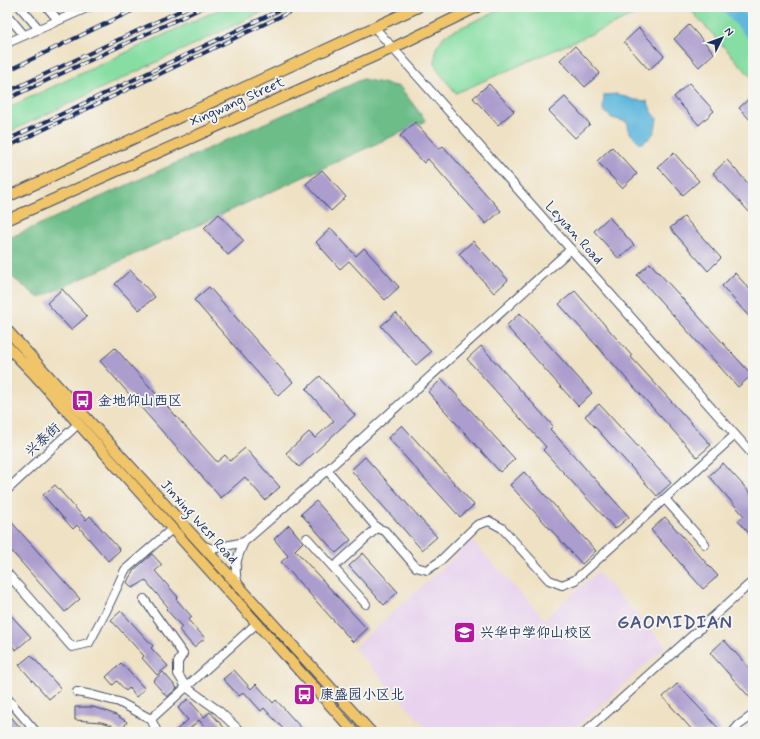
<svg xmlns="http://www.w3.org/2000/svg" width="760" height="739" viewBox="0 0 760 739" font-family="Mynerve,'LXGW WenKai TC',sans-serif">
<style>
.built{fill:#e8d2ee}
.green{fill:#86dea2;stroke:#508680}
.forest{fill:#6cbd88;stroke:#447673}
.water{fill:#60b8dd;stroke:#3e749e}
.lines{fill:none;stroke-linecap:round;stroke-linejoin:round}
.river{stroke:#60b8dd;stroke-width:15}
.building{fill:#ab9dcd}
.minor-casing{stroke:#3b4a6d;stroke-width:10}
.major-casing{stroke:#3b4a6d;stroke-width:12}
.minor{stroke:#fff;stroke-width:8}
.major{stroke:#f0c469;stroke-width:10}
.rail-casing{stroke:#1b2f5e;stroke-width:4}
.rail{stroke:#f6f6f2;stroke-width:2.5;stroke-dasharray:8;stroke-linecap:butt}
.labels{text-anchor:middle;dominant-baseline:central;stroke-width:3.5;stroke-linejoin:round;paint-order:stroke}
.street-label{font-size:14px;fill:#1b2f5e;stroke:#f6f6f2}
.poi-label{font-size:14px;fill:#1b2f5e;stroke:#f6f6f2;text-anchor:start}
.district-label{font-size:18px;font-weight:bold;letter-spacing:1px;fill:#4d5685;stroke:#f6f6f2}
</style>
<rect width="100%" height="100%" fill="#f6f6f2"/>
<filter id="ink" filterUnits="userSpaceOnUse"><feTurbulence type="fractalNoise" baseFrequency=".025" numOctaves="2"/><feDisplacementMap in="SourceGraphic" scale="8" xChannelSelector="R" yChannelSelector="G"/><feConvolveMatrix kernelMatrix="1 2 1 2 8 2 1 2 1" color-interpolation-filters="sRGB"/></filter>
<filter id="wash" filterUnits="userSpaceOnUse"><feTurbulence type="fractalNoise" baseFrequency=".012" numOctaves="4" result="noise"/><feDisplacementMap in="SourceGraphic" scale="16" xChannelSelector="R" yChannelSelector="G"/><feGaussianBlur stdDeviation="0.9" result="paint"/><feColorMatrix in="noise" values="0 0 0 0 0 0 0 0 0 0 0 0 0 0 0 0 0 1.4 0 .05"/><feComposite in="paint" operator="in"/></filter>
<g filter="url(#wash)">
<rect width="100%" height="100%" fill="#efe1c3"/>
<path class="built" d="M472,541L545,619L597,572L666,646L612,696L571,732H430L354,648Z"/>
<path class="green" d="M224,7H273L7,133V108Z
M505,7H653L456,93L438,71L435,64L436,48L445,35Z
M688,7H753V79Z"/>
<path class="forest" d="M363,79L400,87L426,121L39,298L7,273V239Z"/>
<path class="water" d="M617,94L635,100L647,101L652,112L657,118C655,133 654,136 641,144L630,133L627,122L612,118L603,110L604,95Z"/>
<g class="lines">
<path class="river" d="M730,7L753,33"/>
</g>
<g id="blocks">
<path class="building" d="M689,25L714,53L699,67L674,39Z
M639,28L664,56L649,70L624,42Z
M575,46L600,73L585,87L560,60Z
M689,83L714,111L699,125L674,97Z
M489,84L514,111L498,125L473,98Z
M753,95V123L739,108Z
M565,97L590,124L575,138L549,111Z
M415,122L439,149L443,146L501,211L486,224L428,159L424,163L400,136Z
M612,147L637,174L622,188L597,161Z
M674,153L699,181L683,195L658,167Z
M727,160L753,189V216L713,173Z
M322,170L346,197L331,211L306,184Z
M219,214L244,241L228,255L204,228Z
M609,217L634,245L619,259L594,231Z
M684,217L721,258L708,271L670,228Z
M331,228L356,256L364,248L399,287L385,300L349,261L340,269L316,242Z
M473,241L508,280L494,293L459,254Z
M650,263L752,375L738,387L637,275Z
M130,270L155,297L139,310L115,284Z
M735,273L753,293V321L722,286Z
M209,287L293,382L278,396L194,300Z
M62,289L87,316L71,330L47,303Z
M575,291L632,356L631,357L711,445L697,457L559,304Z
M396,313L431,352L416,365L381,326Z
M520,313L592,393L578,406L506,326Z
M481,346L553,426L550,429L629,517L615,529L543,450L546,447L467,359Z
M115,348L217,462L225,455L230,461L245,448L280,487L265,500L245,477L221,498L100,361Z
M320,376L355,415L299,467L286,453L309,432L315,438L334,421L306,389Z
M442,379L515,459L500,472L428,392Z
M599,404L671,483L657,496L585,416Z
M402,425L474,505L460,517L388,438Z
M365,457L437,537L422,550L351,470Z
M723,463L753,496V538L738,521L744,516L709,476Z
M524,472L596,551L582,564L510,485Z
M55,485L86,520L90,516L120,550L108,561L77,525L73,529L43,495Z
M316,501L351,540L336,553L301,514Z
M7,517L80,599L65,612L7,546Z
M665,517L718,576L703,589L651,530Z
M289,525L303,542L295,550L367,629L353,642L281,562L288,556L274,539Z
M363,553L398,592L384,605L349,566Z
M152,554L162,565L155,571L178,597L176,599L192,617L188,620L205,638L194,647L179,630L182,627L166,609L168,607L145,580L140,584L132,588L127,582L133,571Z
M7,611L31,637L16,650L7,640Z
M121,611L153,646L151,648L168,666L157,675L142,658L144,656L111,620Z
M724,640L753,672V701L710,653Z
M31,655L61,689L49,699L19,665Z
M121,663L145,689L136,697L129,688L126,691L117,681L113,685L106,677Z
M234,670L251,689L256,684L273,703L276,700L305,732H286L264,708L261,711L244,692L239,696L223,679Z
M163,672L177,688L167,697L153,681Z
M677,684L722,732H694L663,697Z
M188,699L204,717L210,712L228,732H209L199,720L186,732H174L188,720L178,708Z
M75,707H93L103,710L116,715L127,722L121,732L112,725L101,722L75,720Z
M7,712L24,732H7Z"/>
</g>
</g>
<g filter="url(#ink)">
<use href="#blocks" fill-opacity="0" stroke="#3b4a6d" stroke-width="1"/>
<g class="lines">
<defs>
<path id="minor" d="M20,7L39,29
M47,7L58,20
M65,7L72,14
M7,15L24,35
M375,28L753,455
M7,43L89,7
M327,470L377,528L385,531L416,567L427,570L439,562L477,525L489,521L502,528L549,580L562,585L575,580L735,435
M7,490L78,424
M665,499L705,544
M307,538L366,604
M202,545L212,549L244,542
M334,567L377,528
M7,573L72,647L89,643L106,611L125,570L172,529
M238,584C233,569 237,557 244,542L327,470L571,249
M144,599L183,654L178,662V674L186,687L219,711L241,732
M77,692L92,695L119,702L151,719
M7,698L36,732
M157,732L151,719L257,623
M585,732L753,581
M733,732L739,725L753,715"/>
<path id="major" d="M7,197L418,7
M7,220L393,48L477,7
M7,330L371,732
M7,346L32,372L354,732"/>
</defs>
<use href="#minor" class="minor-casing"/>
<use href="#major" class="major-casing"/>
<use href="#minor" class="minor"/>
<use href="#major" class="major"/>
<defs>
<path id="rail" d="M7,71L140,7
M7,92L188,7
M7,99L204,7
M7,140L286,7
M7,147L300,7"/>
</defs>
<use href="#rail" class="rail-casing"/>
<use href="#rail" class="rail"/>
</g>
</g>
<defs>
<symbol id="bus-square" viewBox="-11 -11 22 22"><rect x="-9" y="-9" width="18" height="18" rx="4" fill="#b5179e" stroke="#f6f6f2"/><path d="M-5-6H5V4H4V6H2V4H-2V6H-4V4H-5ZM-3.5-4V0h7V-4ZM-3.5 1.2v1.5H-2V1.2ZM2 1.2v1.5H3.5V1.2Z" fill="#fff"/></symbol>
<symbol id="school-square" viewBox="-11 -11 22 22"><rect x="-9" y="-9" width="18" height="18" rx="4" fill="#b5179e" stroke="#f6f6f2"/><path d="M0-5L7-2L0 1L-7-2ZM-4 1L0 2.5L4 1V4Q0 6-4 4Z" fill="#fff"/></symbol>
</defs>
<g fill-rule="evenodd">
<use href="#bus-square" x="70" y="388" width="25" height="25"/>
<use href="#school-square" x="452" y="620" width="25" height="25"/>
<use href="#bus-square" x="292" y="682" width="25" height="25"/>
</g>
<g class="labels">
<g class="street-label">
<text transform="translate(237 102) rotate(-24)">Xingwang Street</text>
<text transform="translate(574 233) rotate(48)">Leyuan Road</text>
<text transform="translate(43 440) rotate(-43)">兴泰街</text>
<text transform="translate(199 522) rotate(48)">Jinxing West Road</text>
</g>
<g class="poi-label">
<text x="98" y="401">金地仰山西区</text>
<text x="480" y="633">兴华中学仰山校区</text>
<text x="320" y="695">康盛园小区北</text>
</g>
<g class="district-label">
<text x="675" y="623">GAOMIDIAN</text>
</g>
</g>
<rect width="760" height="739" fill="none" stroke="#f6f6f2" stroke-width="24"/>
<g transform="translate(722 38) rotate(48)" stroke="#f6f6f2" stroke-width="3" paint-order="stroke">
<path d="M0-3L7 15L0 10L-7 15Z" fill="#1b2f5e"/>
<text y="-6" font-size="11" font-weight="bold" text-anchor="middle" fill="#1b2f5e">N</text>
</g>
</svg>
